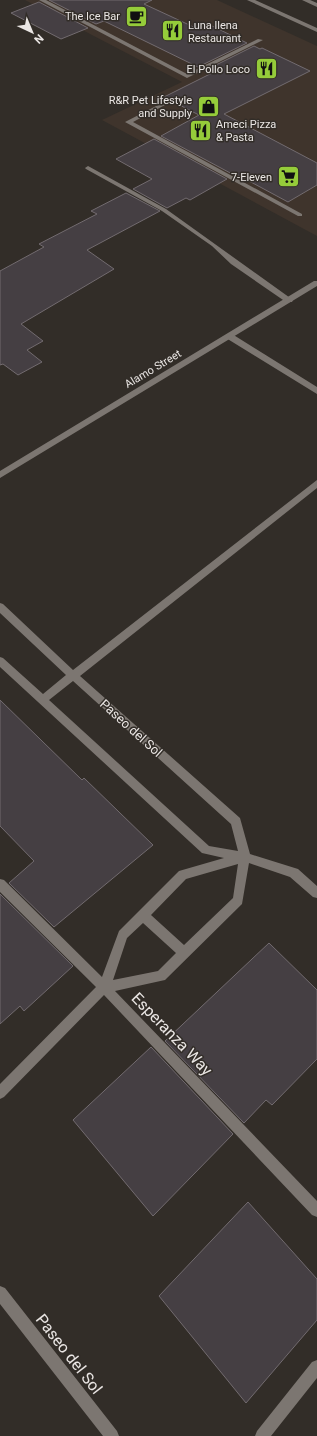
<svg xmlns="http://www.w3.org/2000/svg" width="317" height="1436" viewBox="0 0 317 1436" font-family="Roboto,sans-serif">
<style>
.built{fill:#3f342c}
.building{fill:#453f43;stroke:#726b6f}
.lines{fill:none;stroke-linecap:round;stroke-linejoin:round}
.service{fill:#7c7671;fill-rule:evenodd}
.secondary{fill:#7c7671;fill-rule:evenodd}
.labels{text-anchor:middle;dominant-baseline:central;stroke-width:3;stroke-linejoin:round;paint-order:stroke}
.far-poi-label{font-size:11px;fill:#eae6e4;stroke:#322d28;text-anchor:end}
.far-street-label{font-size:11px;fill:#eae6e4;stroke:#322d28}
.street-label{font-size:13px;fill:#eae6e4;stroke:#322d28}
.near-street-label{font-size:16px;fill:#eae6e4;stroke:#322d28}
</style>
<rect width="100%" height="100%" fill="#322d28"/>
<path class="built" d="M25,0H217L317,46V236L102,120L182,82Z"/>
<path class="building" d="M49,0H152L144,4L198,29L208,24L247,43L198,67L104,21L96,24Z
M39,2L88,28L61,39L11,13Z
M254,46L260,49L262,48L310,71L224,114L317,163V185L288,202L236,174L234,175L161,136L199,115L164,97L212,73L206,70Z
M154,139L227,179L190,200L186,198L167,208L133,189L152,179L116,159Z
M126,193L160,211L87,250L114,269L21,324L43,341L27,350L42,362L18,375L3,364L0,365V271L44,247L39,244L97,214L91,211Z
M0,700L82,780L84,778L153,845L54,927L9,883L34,861L0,826Z
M0,894L73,966L24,1011L20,1006L0,1024Z
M269,943L317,990V1059L272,1105L266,1100L244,1123L165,1041Z
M151,1047L233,1134L153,1216L73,1120Z
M248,1202L317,1279V1320L246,1403L159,1296Z"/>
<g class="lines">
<path class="service" d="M39,0H46L187,74L258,39L263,40L187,78Z
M160,104L165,105L133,122L302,214V216H298L125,122Z
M88,166L166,209L293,300L292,302H286L231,264L212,246L162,211L86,169L85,168Z
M226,334H232L317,387V394L226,338Z
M317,480V488L80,676L240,818L250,854L298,869L317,886V898L313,897L290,877L249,863L242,904L165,980L115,991L317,1201V1217L312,1215L104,995L4,1097L0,1099V1084L96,987L0,892V879L4,880L102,977L119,931L179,871L224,858L202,853L0,667V657L3,658L43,694L66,675L0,613V603L3,604L73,670ZM73,681L231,824L238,851L209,846L49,700ZM238,864L233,898L184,945L151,915L186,879ZM143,923L176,953L158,971L113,980L127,938Z
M0,1286L5,1288L117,1431L119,1436H103L0,1304Z
M317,1360V1378L271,1436H255L257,1431L312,1362Z"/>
<path class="secondary" d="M247,0H255L317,28V32Z
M302,0H310L317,3V7Z
M314,281H317V286L0,478V471Z"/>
</g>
<defs>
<symbol id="cafe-square" viewBox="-11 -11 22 22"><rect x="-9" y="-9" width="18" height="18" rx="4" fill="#95cc3a" stroke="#322d28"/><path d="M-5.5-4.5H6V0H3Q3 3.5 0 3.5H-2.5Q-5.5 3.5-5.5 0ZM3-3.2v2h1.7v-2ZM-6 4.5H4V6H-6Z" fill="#111"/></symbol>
<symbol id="restaurant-square" viewBox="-11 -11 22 22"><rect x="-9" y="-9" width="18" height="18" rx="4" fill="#95cc3a" stroke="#322d28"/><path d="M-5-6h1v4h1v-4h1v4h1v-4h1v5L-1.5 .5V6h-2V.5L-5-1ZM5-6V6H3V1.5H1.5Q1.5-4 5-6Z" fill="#111"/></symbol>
<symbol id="shop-square" viewBox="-11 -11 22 22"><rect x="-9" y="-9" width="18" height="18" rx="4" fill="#95cc3a" stroke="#322d28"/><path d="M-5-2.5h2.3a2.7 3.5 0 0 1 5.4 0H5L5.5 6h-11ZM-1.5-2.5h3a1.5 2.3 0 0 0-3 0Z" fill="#111"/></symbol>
<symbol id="supermarket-square" viewBox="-11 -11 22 22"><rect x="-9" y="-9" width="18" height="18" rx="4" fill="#95cc3a" stroke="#322d28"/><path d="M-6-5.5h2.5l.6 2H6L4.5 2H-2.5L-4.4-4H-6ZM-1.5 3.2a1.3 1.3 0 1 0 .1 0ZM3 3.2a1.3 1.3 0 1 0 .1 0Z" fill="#111"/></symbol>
</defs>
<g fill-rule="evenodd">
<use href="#cafe-square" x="124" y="4" width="25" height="25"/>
<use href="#restaurant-square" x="160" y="18" width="25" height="25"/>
<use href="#restaurant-square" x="254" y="56" width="25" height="25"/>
<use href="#shop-square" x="196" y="94" width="25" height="25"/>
<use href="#restaurant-square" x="188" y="118" width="25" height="25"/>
<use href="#supermarket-square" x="276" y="164" width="25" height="25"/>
</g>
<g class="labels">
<g class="far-poi-label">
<text x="120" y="16">The Ice Bar</text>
<text x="188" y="25" text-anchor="start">Luna llena<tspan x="188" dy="13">Restaurant</tspan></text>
<text x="250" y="69">El Pollo Loco</text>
<text x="192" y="100">R&amp;R Pet Lifestyle<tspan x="192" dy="13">and Supply</tspan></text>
<text x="216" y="124" text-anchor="start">Ameci Pizza<tspan x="216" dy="13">&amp; Pasta</tspan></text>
<text x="272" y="177">7-Eleven</text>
</g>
<g class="far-street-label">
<text transform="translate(153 369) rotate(-31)">Alamo Street</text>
</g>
<g class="street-label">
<text transform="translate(131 728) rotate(42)">Paseo del Sol</text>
</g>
<g class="near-street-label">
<text transform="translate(172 1034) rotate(46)">Esperanza Way</text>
<text transform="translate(69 1354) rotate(52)">Paseo del Sol</text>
</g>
</g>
<g transform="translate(32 32) rotate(136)" stroke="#322d28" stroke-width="3" paint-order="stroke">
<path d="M0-3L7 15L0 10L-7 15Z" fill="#eae6e4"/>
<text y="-6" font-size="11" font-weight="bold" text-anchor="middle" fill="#eae6e4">N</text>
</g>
</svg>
